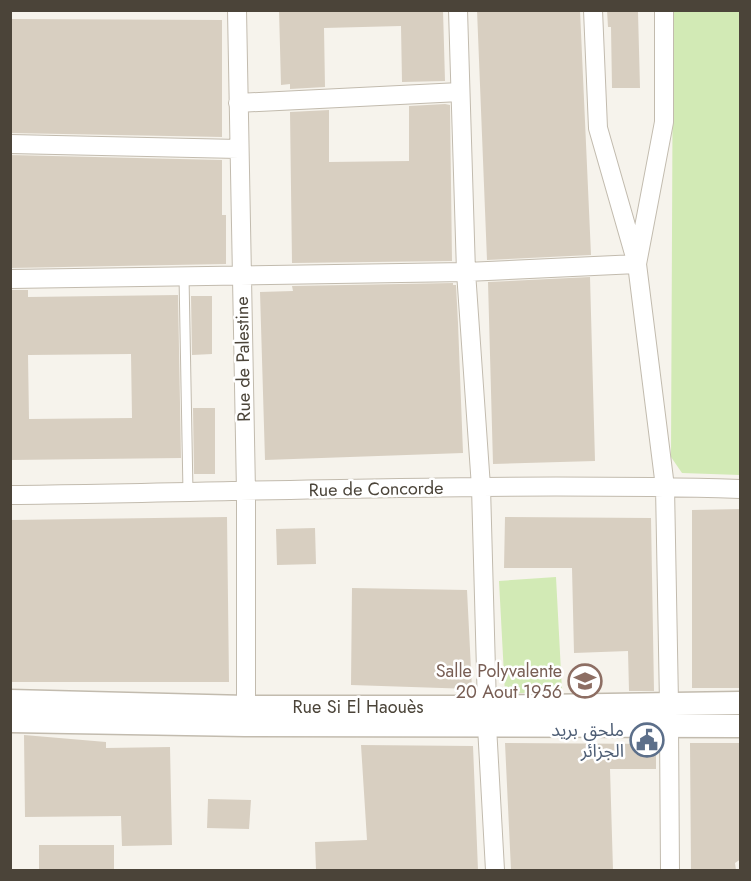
<svg xmlns="http://www.w3.org/2000/svg" width="751" height="881" viewBox="0 0 751 881" font-family="Jost,'Noto Sans Arabic',sans-serif">
<style>
.green{fill:#d2eab5}
.building{fill:#d8cfc1;fill-rule:evenodd}
.lines{fill:none;stroke-linecap:round;stroke-linejoin:round}
.service-casing{stroke:#c2bbae;stroke-width:11}
.minor-casing{stroke:#c2bbae;stroke-width:20}
.tertiary-casing{stroke:#c2bbae;stroke-width:25}
.service{stroke:#fff;stroke-width:9}
.minor{stroke:#fff;stroke-width:18}
.tertiary{stroke:#fff;stroke-width:22}
.labels{text-anchor:middle;dominant-baseline:central;stroke-width:5;stroke-linejoin:round;paint-order:stroke}
.street-label{font-size:18px;fill:#4b4439;stroke:#fff}
.education-label{font-size:18px;fill:#785e54;stroke:#fff;text-anchor:end}
.service-label{font-size:18px;fill:#4e5e75;stroke:#fff;text-anchor:end}
</style>
<rect width="100%" height="100%" fill="#f6f3ec"/>
<path class="green" d="M673,11H740V475L682,473L671,457Z
M556,577L562,691L505,694L499,581Z"/>
<path class="building" d="M279,10H443L445,81L402,82L401,26L324,28L325,87L290,89V84L281,85Z
M477,10H580L591,255L487,260Z
M607,10L638,12L640,88H612L611,27H608Z
M10,19L222,20V137L10,133Z
M445,104L450,105L452,261L292,263L290,112L329,110V162L409,161V106Z
M10,155L222,160V215H226V264L10,268Z
M590,277L595,461L493,464L488,282Z
M453,283V285H456L458,323L463,453L265,460L260,292L293,291L292,286Z
M10,290H28V297L178,295L181,458L10,460ZM131,354L132,418L29,419L28,355Z
M191,296H212V354L192,355Z
M193,408H215V474H194Z
M741,509V688H692V510Z
M227,517L229,682H10V520Z
M505,517L651,518L654,691H629L628,651L574,653L572,568H504Z
M315,528L316,564L277,565L276,529Z
M352,588L467,590L472,689L351,685Z
M24,735L106,742V748L170,747L172,845L122,846L121,816L25,817Z
M505,743L656,744V769H610L613,870H511Z
M690,743H741V859L735,863L736,870H691Z
M361,745L473,746L478,870H316L315,842L367,840Z
M208,799L251,800L249,829L207,828Z
M39,845H114V870H39Z"/>
<g class="lines">
<defs>
<path id="service" d="M184,276L188,493"/>
<path id="minor" d="M237,10L246,492V707
M458,10L466,272L481,487L487,707
M593,10L598,128L637,264L665,487L669,703
M238,103L460,92
M10,144L239,149
M10,279L466,272L637,264L664,122V10
M10,495C254,492 497,482 740,489
M487,726L495,870
M669,726L670,870"/>
<path id="tertiary" d="M10,701L246,707H482L740,703
M10,721L245,725L740,726"/>
</defs>
<use href="#service" class="service-casing"/>
<use href="#minor" class="minor-casing"/>
<use href="#tertiary" class="tertiary-casing"/>
<use href="#service" class="service"/>
<use href="#minor" class="minor"/>
<use href="#tertiary" class="tertiary"/>
</g>
<defs>
<symbol id="school-ring" viewBox="-11 -11 22 22"><circle r="9.5" fill="#fff" stroke="#8d6e63" stroke-width="1.5"/><path d="M0-5L7-2L0 1L-7-2ZM-4 1L0 2.5L4 1V4Q0 6-4 4Z" fill="#8d6e63"/></symbol>
<symbol id="civic-ring" viewBox="-11 -11 22 22"><circle r="9.5" fill="#fff" stroke="#5c6f8a" stroke-width="1.5"/><path d="M-.6-6.5H3V-4.5H.6V-3L4-1V1h2V6H-6V1h2V-1L-.6-3ZM-1.2 2.5V6h2.4V2.5Z" fill="#5c6f8a"/></symbol>
</defs>
<g fill-rule="evenodd">
<use href="#school-ring" x="566" y="662" width="38" height="38"/>
<use href="#civic-ring" x="628" y="721" width="38" height="38"/>
</g>
<g class="labels">
<g class="street-label">
<text transform="translate(243 359) rotate(-91)">Rue de Palestine</text>
<text transform="translate(376 489) rotate(-1)">Rue de Concorde</text>
<text x="358" y="707">Rue Si El Haouès</text>
</g>
<g class="education-label">
<text x="562" y="671">Salle Polyvalente<tspan x="562" dy="21">20 Aout 1956</tspan></text>
</g>
<g class="service-label">
<text x="624" y="730">ملحق بريد<tspan x="624" dy="21">الجزائر</tspan></text>
</g>
</g>
<rect width="751" height="881" fill="none" stroke="#4b4439" stroke-width="24"/>
</svg>
